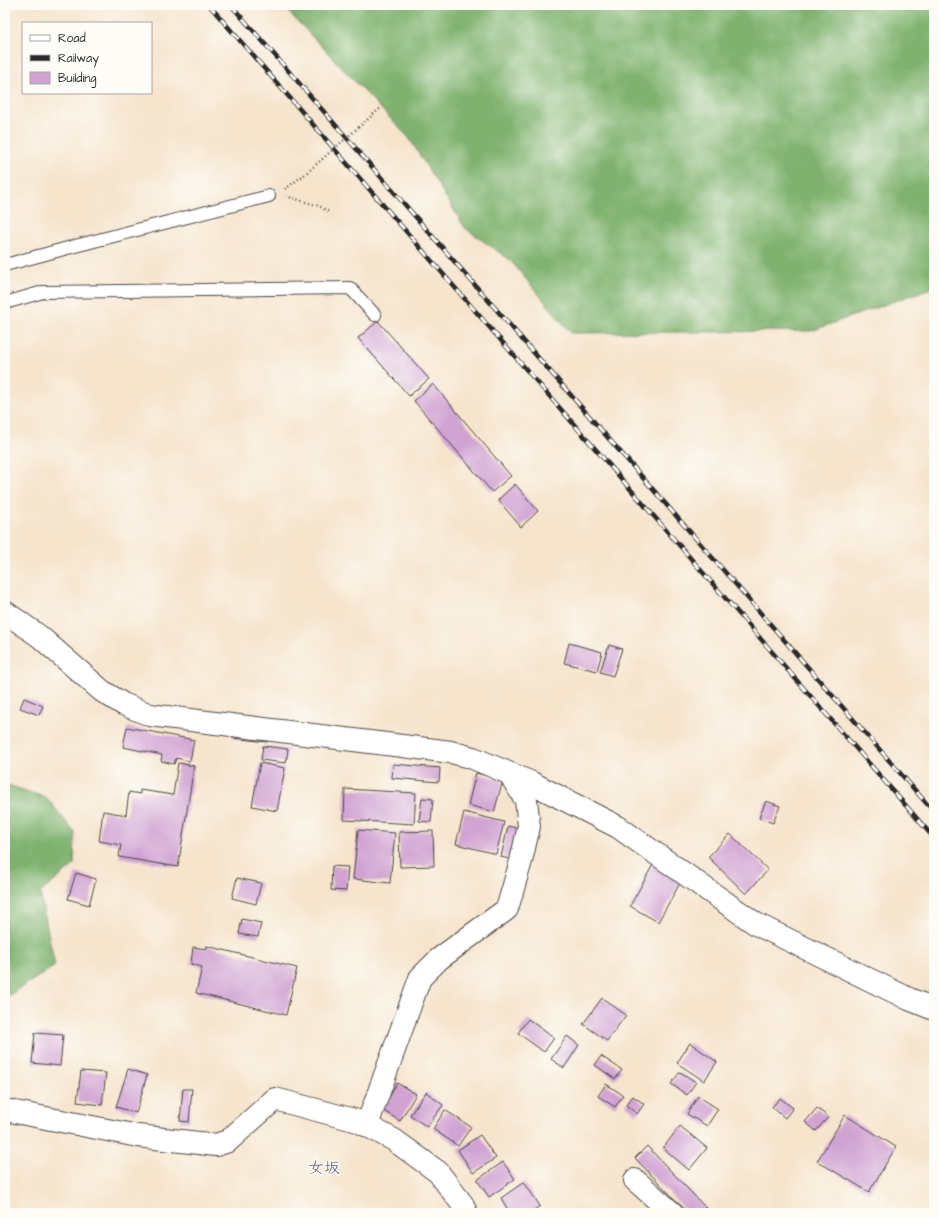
<svg xmlns="http://www.w3.org/2000/svg" width="939" height="1218" viewBox="0 0 939 1218" font-family="'Architects Daughter','Klee One',sans-serif">
<style>
.forest{fill:#7fb26e;stroke:#556e4c}
.building{fill:#d0a3d3}
.lines{fill:none;stroke-linecap:round;stroke-linejoin:round}
.service-casing{stroke:#494743;stroke-width:14}
.minor-casing{stroke:#494743;stroke-width:24}
.path{stroke:#494743;stroke-width:2.5;stroke-dasharray:1 3;stroke-linecap:butt}
.service{stroke:#fff;stroke-width:12}
.minor{stroke:#fff;stroke-width:22}
.rail-casing{stroke:#2b2b2b;stroke-width:4.5}
.rail{stroke:#fdfcf7;stroke-width:3;stroke-dasharray:9;stroke-linecap:butt}
.path-bridge{stroke:#494743;stroke-width:2.5;stroke-dasharray:1 3;stroke-linecap:butt}
.labels{text-anchor:middle;dominant-baseline:central;stroke-width:3;stroke-linejoin:round;paint-order:stroke}
.neighbourhood-label{font-size:16px;fill:#655566;stroke:#fdfcf7}
</style>
<rect width="100%" height="100%" fill="#fdfcf7"/>
<filter id="ink" filterUnits="userSpaceOnUse"><feTurbulence type="fractalNoise" baseFrequency=".025" numOctaves="2"/><feDisplacementMap in="SourceGraphic" scale="8" xChannelSelector="R" yChannelSelector="G"/><feConvolveMatrix kernelMatrix="1 2 1 2 8 2 1 2 1" color-interpolation-filters="sRGB"/></filter>
<filter id="wash" filterUnits="userSpaceOnUse"><feTurbulence type="fractalNoise" baseFrequency=".012" numOctaves="4" result="noise"/><feDisplacementMap in="SourceGraphic" scale="16" xChannelSelector="R" yChannelSelector="G"/><feGaussianBlur stdDeviation="0.9" result="paint"/><feColorMatrix in="noise" values="0 0 0 0 0 0 0 0 0 0 0 0 0 0 0 0 0 1.4 0 .05"/><feComposite in="paint" operator="in"/></filter>
<g filter="url(#wash)">
<rect width="100%" height="100%" fill="#f6e4cc"/>
<path class="forest" d="M282,5H934V287L811,331L571,333L510,260L465,228L409,138Z
M5,784L47,798L75,833L74,865L40,893L55,966L5,998Z"/>
<g id="blocks">
<path class="building" d="M378,321L429,379L409,396L358,338Z
M433,384L511,476L492,492L414,401Z
M515,484L538,511L521,527L498,500Z
M569,643L602,652L597,671L564,663Z
M609,645L622,649L613,676L600,672Z
M24,698L43,706L39,715L20,708Z
M127,727L194,740L190,761L176,758L174,764L161,761L162,755L123,747Z
M233,730L268,734L267,742L232,738Z
M263,746L288,749L286,763L261,760Z
M178,763L194,766L178,867L119,857L121,845L99,841L103,811L126,815L129,792L140,794V790L173,795Z
M260,763L285,768L277,811L252,806Z
M393,764L440,768L439,782L392,778Z
M476,773L503,780L494,812L468,805Z
M345,789L416,793L414,824L344,820Z
M422,798L433,799L431,822L419,821Z
M766,801L780,806L773,823L759,818Z
M464,812L504,822L496,854L456,844Z
M508,826L521,829L513,860L501,857Z
M358,830L395,833L390,883L353,879Z
M433,831L434,866L400,867L399,832Z
M730,834L768,870L746,894L708,857Z
M655,861L683,878L658,922L630,906Z
M332,866L348,867L346,891L331,890Z
M76,873L96,879L89,905L68,899Z
M237,878L261,883L256,904L232,898Z
M242,919L261,923L258,937L239,934Z
M207,946L297,968L286,1015L196,993L202,967L191,964L193,947L206,949Z
M602,998L626,1015L607,1041L583,1024Z
M528,1019L554,1038L544,1052L518,1033Z
M35,1033L63,1035L60,1066L32,1063Z
M567,1036L579,1045L564,1068L551,1059Z
M690,1043L717,1062L704,1081L677,1063Z
M601,1056L622,1070L615,1079L595,1065Z
M128,1069L147,1075L136,1113L116,1107Z
M81,1071L106,1073L102,1105L77,1102Z
M680,1072L696,1082L687,1095L671,1084Z
M397,1083L416,1094L400,1121L382,1110Z
M606,1084L623,1095L615,1107L598,1096Z
M183,1089H192L189,1122L180,1121Z
M426,1092L443,1105L427,1127L410,1115Z
M633,1096L644,1104L637,1114L626,1105Z
M698,1096L718,1109L707,1126L687,1114Z
M780,1098L793,1108L785,1118L772,1107Z
M817,1108L828,1117L816,1131L805,1122Z
M445,1110L471,1127L458,1146L433,1129Z
M845,1115L896,1147L869,1192L817,1161Z
M680,1126L707,1148L689,1170L663,1148Z
M480,1135L496,1158L473,1173L458,1150Z
M647,1146L706,1208L702,1213H688L635,1158Z
M503,1162L515,1179L489,1197L477,1180Z
M524,1182L540,1206L529,1213H510L501,1198Z"/>
</g>
</g>
<g filter="url(#ink)">
<use href="#blocks" fill-opacity="0" stroke="#494743" stroke-width="1"/>
<g class="lines">
<defs>
<path id="service" d="M5,265L75,246L269,196
M5,303L43,292L350,288L375,315"/>
<path id="minor" d="M5,612L39,636L102,691L123,704L150,715L451,752L473,758L532,783L618,827L756,924L909,999L934,1009
M5,1110L138,1136L216,1145L228,1141L275,1099L358,1121L394,1140L438,1172L463,1205L466,1213
M367,1125L420,978L439,959L507,909L521,861L529,826L526,800L510,775
M635,1180L672,1213"/>
</defs>
<use href="#service" class="service-casing"/>
<use href="#minor" class="minor-casing"/>
<path class="path" d="M376,112L382,107
M285,189L304,175
M286,196L319,206L329,212"/>
<use href="#service" class="service"/>
<use href="#minor" class="minor"/>
<defs>
<path id="rail" d="M209,5L934,838
M231,5L934,812"/>
</defs>
<use href="#rail" class="rail-casing"/>
<use href="#rail" class="rail"/>
<path class="path-bridge" d="M304,175L376,112"/>
</g>
</g>
<g class="labels">
<g class="neighbourhood-label">
<text x="324" y="1168">女坂</text>
</g>
</g>
<rect width="939" height="1218" fill="none" stroke="#fdfcf7" stroke-width="20"/>
<rect x="22" y="22" width="130" height="72" fill="#fdfcf7" stroke="#a9a8a5"/>
<rect x="30" y="35" width="20" height="6" fill="#ffffff" stroke="#a9a8a5"/>
<text x="58" y="42" font-size="12" fill="#2b2b2b">Road</text>
<rect x="30" y="55" width="20" height="6" fill="#2b2b2b" stroke="#a9a8a5"/>
<text x="58" y="62" font-size="12" fill="#2b2b2b">Railway</text>
<rect x="30" y="72" width="20" height="12" fill="#d0a3d3" stroke="#a9a8a5"/>
<text x="58" y="82" font-size="12" fill="#2b2b2b">Building</text>
</svg>
